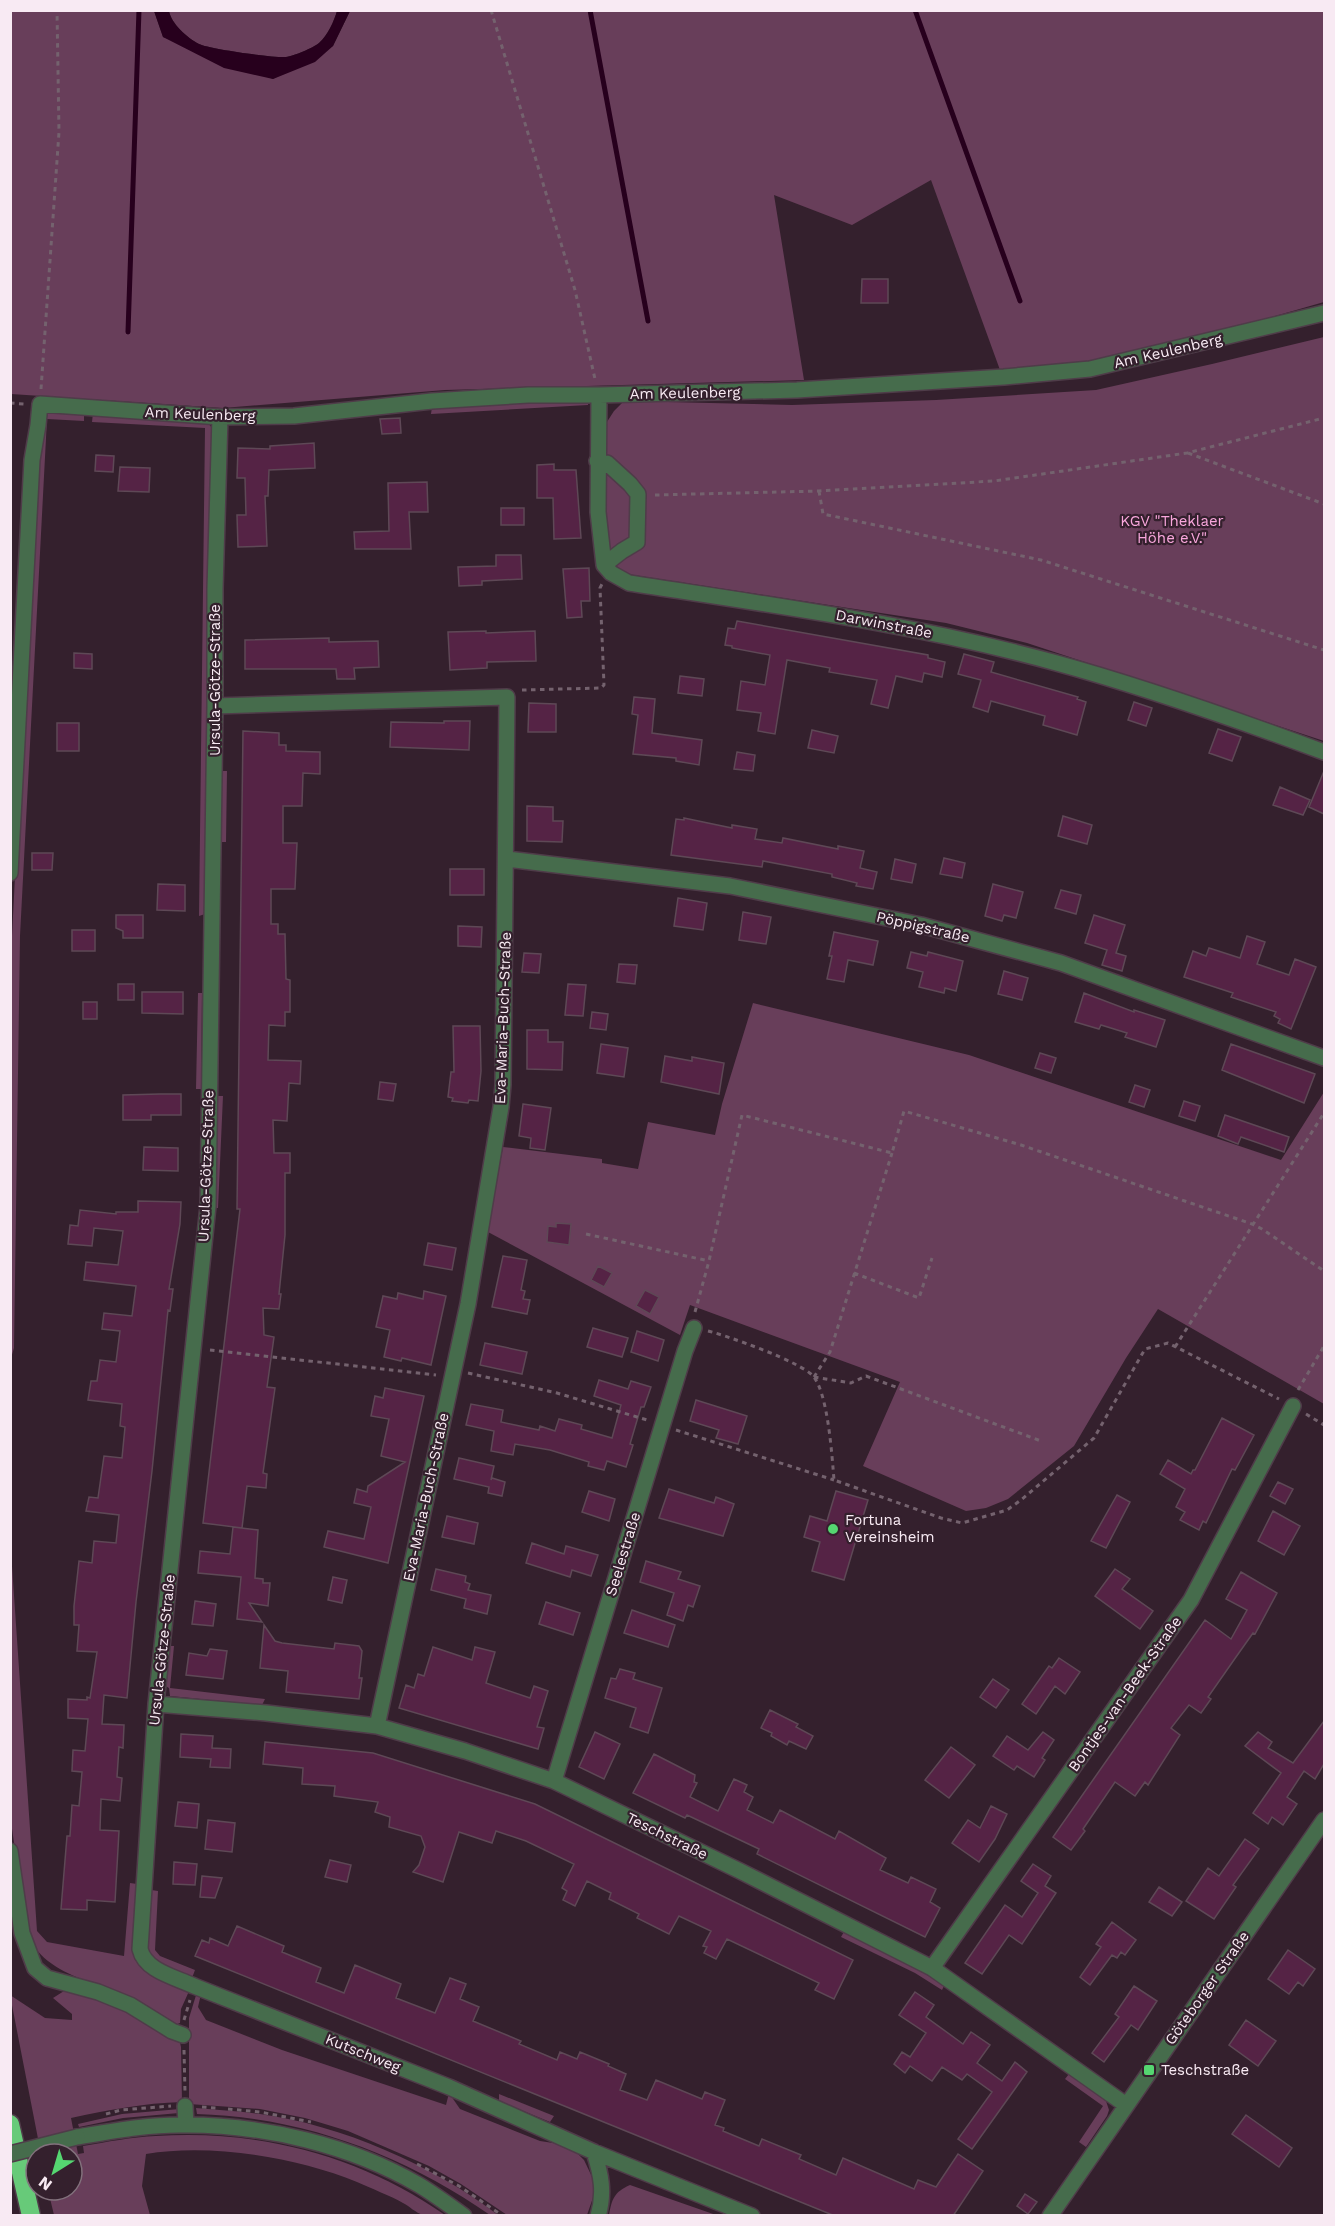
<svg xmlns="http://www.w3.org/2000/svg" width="1335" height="2226" viewBox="0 0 1335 2226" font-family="'Work Sans',sans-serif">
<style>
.green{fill:#683e5a}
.water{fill:#27001d}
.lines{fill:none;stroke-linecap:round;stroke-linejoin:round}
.stream{stroke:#27001d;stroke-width:5}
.building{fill:#552345;stroke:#5e4856;stroke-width:1.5}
.minor-casing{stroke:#4f3c49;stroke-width:18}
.highway-casing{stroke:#4f3c49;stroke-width:21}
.path{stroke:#74626e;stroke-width:3;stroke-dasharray:4.5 4.5;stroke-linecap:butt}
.minor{stroke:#466c4c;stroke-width:15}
.highway{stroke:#67ca79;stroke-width:18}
.minor-bridge-casing{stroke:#4f3c49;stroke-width:18;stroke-linecap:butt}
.minor-bridge{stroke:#466c4c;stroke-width:15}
.poi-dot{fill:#55d671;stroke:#34202d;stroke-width:2}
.labels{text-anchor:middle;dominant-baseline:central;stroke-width:4.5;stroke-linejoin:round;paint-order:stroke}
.street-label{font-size:15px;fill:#f8eaf3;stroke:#34202d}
.park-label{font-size:15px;fill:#faa7dd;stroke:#34202d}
.poi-label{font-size:15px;fill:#f8eaf3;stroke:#34202d;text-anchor:start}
</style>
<rect width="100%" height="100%" fill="#34202d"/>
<path class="green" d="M10,11H154L163,37L273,79L333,46L350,11H1324V302L1254,322L1088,362L1000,370L931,180L852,225L774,195L804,380L445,390L223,408L11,394Z
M169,11H337C334,21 328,35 319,43C313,48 294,56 286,57C274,58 209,49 199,44C187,38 171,23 169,11Z
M1324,337V741L1027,643L946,623L627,574L615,565L607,553L603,454L605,425L614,411L624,401L792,405L936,400L1096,390L1212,364Z
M527,401H588V405L431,414L432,407Z
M49,409L84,413V421L47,419L20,936L14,1348L11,1358L12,936L36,460Z
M93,413L208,423L212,428L205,914L199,916L205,428L92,422Z
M221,771H227L226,842H220Z
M198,993H202L201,1089H196Z
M753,1003L969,1055L1281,1160L1324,1092V1404L1158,1309L1126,1358L1074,1446L1008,1499L986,1508L966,1511L863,1466L900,1382L690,1305L680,1335L488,1232L503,1147L602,1159V1163L638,1169L648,1122L715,1135L722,1104Z
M216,1096H223L218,1208H213Z
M10,1537L37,1931L47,1942L124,1956L130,1883L137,1884L134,1958C144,1976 171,1982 190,1989L181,2009L180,2023L175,2025C161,2016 147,2006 132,1999C95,1981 41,1974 27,1932L10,1815Z
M168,1646H174L170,1688L265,1699L262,1705L170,1696L169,1688L164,1685Z
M151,1890L158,1891L155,1950L160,1956L195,1970L192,1978C181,1973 166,1970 157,1963C138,1948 149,1911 151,1890Z
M845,1930L918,1969L944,1986L942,1990L915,1973L841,1937Z
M64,1991C102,1991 145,2021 179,2038L181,2047L182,2102C144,2103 108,2110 71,2118L78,2154L84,2153L83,2146C107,2142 131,2137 156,2136C259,2129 361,2156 445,2215C439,2215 429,2217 423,2215C416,2213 409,2206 403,2203C389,2195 372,2189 357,2182C297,2157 210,2143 146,2154L142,2186L150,2215H54L48,2190H72V2154H41L10,1995L45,2018L72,2020V2014L53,1998Z
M197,1992L201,1994L198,2007L206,2020L282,2050L446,2105L449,2093L460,2109L540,2141L566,2145L577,2153L584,2160L594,2181L595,2192L587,2215H507L461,2184L429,2166L348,2131L305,2118L260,2109L189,2104V2018Z
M1069,2074L1106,2101L1109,2110L1107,2116L1086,2147L1079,2142L1103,2106L1065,2079Z
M499,2094L554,2116L550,2122L499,2101Z
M196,2108C217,2110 239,2111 260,2114C341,2125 433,2165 498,2215H490C404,2155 303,2117 197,2114Z
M180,2109L179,2113L123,2118L79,2127L78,2124L122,2114Z
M630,2185L716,2215H609C612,2199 614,2192 630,2185Z"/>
<path class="water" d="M154,11H169C171,23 187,38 199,44C209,49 274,58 286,57C294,56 313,48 319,43C328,35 334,21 337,11H350L333,46L315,62L273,79L224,68L163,37Z"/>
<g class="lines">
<path class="stream" d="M590,10L648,321
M915,10L1020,301
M128,332L139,10"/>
</g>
<path class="building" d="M862,279H888V303H861Z
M400,418L401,433L382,434L380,419Z
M314,443L315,468L269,470L268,496H265L267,546L238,547L237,515H246L245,478H237L238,448L270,449V446Z
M96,455L114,456L113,472L95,471Z
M554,464V470H576L581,538L554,539L553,498H537V465Z
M120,467L150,468L149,492L118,491Z
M427,482L428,512H409L411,549H355L354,532L389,531L388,483Z
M501,508H524V525H501Z
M496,555H521L522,579L482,581V585L459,586L458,567L496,566Z
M589,568L590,601H581L582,617L567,618L563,569Z
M737,621L928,655V658L945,662L942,677L924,673L922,682L896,676L888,708L871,704L877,680L829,672L830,668L787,660L775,734L758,731L761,713L737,710L741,681L765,685L770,655L732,648V646L725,645L728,628L735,629Z
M486,631V633L535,631L536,661L487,662V668L450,670L448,632Z
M329,638V642L378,641L379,667L354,668L355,679H337L336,669H245V640Z
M74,653L92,654V669L74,668Z
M964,654L994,662L991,672L1078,697L1077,699L1086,702L1077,735L1043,725L1045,716L991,701L988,712L973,707L981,680L958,674Z
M680,676L704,679L702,696L678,693Z
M634,697L655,699L652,733L702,740L699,765L676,761V758L633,754L638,715L632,714Z
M1134,702L1152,708L1146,726L1128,720Z
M529,703L556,704V732H528Z
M444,721H470L469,750L390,747L391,722L444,723Z
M57,723H79V751H57Z
M1218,729L1241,737L1232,761L1209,753Z
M812,730L838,736L834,753L808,748Z
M243,731L279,733V745H286V751L320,752V774L303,773L302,806H283V843H297L295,889H271V924H278V934H285L286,979L290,980V1012H285V1026L269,1025L268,1060L301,1061L300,1084L289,1083L287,1121L273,1120L274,1153H290V1173H285V1235L279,1294H281L279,1309L263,1308L264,1335L274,1337L267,1387L275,1388L263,1473L267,1474L266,1488L247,1486L242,1528L203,1523L240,1209H237Z
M737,752L755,755L753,771L734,769Z
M1324,771V814L1309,807Z
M1280,787L1310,800L1303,815L1273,805Z
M527,806L553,807V821H563L562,842L527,841Z
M1063,816L1092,825L1087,844L1058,836Z
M684,818L732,828V825L757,829L755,839L782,843L783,838L838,849V846L864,851L860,868L877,872L873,889L856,886L857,883L832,877V874L763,861L762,867L671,855L676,819L684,820Z
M32,853H53L52,870H32Z
M944,858L965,863L962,878L940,874Z
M895,859L916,864L912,883L891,879Z
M450,869H484V895H450Z
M158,884L185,885V911L157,910Z
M993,884L1023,892L1016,918L1004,915L1002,921L985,916Z
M1061,890L1081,895L1076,914L1055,908Z
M678,898L707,903L703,930L674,926Z
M743,912L771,917L766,944L739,940Z
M116,915H143V938H123V931L116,928Z
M1094,915L1125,925L1116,953L1126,956L1122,971L1102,965L1107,950L1085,943Z
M458,926L482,927L481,947L458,946Z
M72,930H95V951H72Z
M834,932L878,941L873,965L848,960L844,982L827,979L832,956H829Z
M1247,936L1265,942L1257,964L1289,975L1295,959L1316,967L1291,1029L1278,1023L1280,1019L1274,1016L1276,1012L1231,997L1233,993L1184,977L1193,951L1206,956L1209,948L1240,958Z
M911,952L927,956L928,952L963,961L956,991L945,988L944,993L919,987L923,972L907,968Z
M524,953L541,954L539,973L522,972Z
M619,964L637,965L635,984L617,982Z
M1004,971L1028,978L1022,1000L998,994Z
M118,984H134V1000H118Z
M568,984L586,985L583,1016L565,1015Z
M142,992H183V1014L142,1013Z
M1084,993L1134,1012V1010L1165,1020L1156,1047L1125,1037L1127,1033L1101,1025L1099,1029L1075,1022Z
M83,1002H97V1019H83Z
M592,1012L608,1014L606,1030L590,1028Z
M453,1026H480L481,1071L478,1101L469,1100L468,1103L452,1101L453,1098L448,1097L451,1072H454Z
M527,1030H548V1042H563L562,1070L527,1069Z
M601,1044L628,1048L624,1077L597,1073Z
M1231,1044L1315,1074L1304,1103L1222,1070Z
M1040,1053L1056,1058L1051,1073L1035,1068Z
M665,1056L692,1061V1057L724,1063L719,1094L661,1082Z
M380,1082L396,1084L393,1101L378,1099Z
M1135,1085L1150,1090L1144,1107L1129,1102Z
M160,1094H181V1115H151V1120H123V1095Z
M1184,1101L1200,1106L1195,1121L1179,1116Z
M523,1104L551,1108L545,1150L530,1148L531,1138L519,1136Z
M1225,1115L1289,1137L1284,1152L1241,1137L1238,1144L1218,1136Z
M144,1147L178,1148V1171L143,1170Z
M138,1201L181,1202L180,1224L169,1289H173L170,1311L168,1310L152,1471L136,1602L127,1698L104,1695L102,1724L124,1725L123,1748L119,1747L117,1777L122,1778L120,1801L101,1799L100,1830L119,1831L115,1902L87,1900V1910L61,1909L67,1836H70L72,1805L79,1806L82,1772L72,1771L73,1750L85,1751L88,1719L68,1718V1699L87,1700V1697L90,1698L97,1652L77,1651L79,1625H74V1606L79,1561L92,1563L94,1541L116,1543L119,1515L86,1511L89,1497L98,1498L104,1456L122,1458L125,1427L120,1426L122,1404L88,1400L91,1381H97L100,1360L116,1362L120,1331L102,1329L104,1313L132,1316L136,1286L84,1280L86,1262L118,1265L123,1231L94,1228L92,1246L68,1244L70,1225L78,1226L80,1210L116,1214V1212H138Z
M556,1223L571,1224L569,1245L547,1242L548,1226L556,1227Z
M428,1243L456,1248L452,1270L424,1265Z
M503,1256L527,1260L521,1290L525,1291L523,1299L530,1300L527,1314L492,1307Z
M598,1266L612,1273L604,1287L591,1280Z
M645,1290L659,1297L650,1314L636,1306Z
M424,1291L446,1296L431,1365L402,1358L401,1361L384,1357L390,1330L376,1327L383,1296L397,1299L398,1293L423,1299Z
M593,1328L628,1338L622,1357L587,1347Z
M637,1331L664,1340L658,1361L631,1352Z
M485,1343L527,1352L522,1374L480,1365Z
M599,1380L628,1389L631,1381L651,1387L644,1407H641L630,1444L633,1445L626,1467L607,1461L604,1470L588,1466L589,1462L550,1450L515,1444L513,1455L491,1451L494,1431L466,1425L471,1404L503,1410L501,1422L539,1430L540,1426L555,1431L559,1419L582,1425L581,1429L612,1438L621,1405L594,1396Z
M385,1388L424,1396L388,1563L324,1547L328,1531L364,1539L371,1507L354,1503L357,1489L367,1492L368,1486L405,1462L381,1456L389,1419L371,1416L375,1396L383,1398Z
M696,1400L747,1416L738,1444L716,1438L719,1430L690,1421Z
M1222,1418L1254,1435L1235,1470L1232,1469L1206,1523L1203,1521L1199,1530L1180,1520L1185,1512L1176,1507L1185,1489L1160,1474L1168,1460L1191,1474L1193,1470H1195Z
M459,1458L494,1466L491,1480L492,1478L505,1482L502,1496L488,1493L489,1487L454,1479Z
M1278,1482L1293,1489L1285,1504L1270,1496Z
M669,1489L714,1503L716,1497L734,1504L723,1536L659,1518Z
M589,1491L615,1499L609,1521L582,1512Z
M836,1491L868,1500L844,1580L812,1571L820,1542L804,1537L810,1516L827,1521Z
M1117,1495L1130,1502L1106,1548L1091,1541Z
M1273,1511L1300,1526L1284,1555L1258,1541Z
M447,1516L478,1523L474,1544L442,1537Z
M233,1527L258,1530L255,1578L263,1579V1583H270L268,1606L249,1603L262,1622L237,1619L241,1577L198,1573L200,1551L230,1554Z
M532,1543L564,1554L566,1546L598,1555L591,1576L572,1570L570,1577L526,1563Z
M646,1561L681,1572L678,1579L700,1586L693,1607L688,1605L683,1621L667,1615L674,1593L640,1582Z
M436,1569L466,1576L465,1582L470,1584L468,1590L491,1595L487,1614L464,1608L466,1599L431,1590Z
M1115,1569L1130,1579L1122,1589L1153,1611L1140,1629L1095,1596Z
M1241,1572L1277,1593L1255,1634L1253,1633L1236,1657L1208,1697L1211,1699L1201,1713L1189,1705L1171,1728L1180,1735L1148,1785L1145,1782L1135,1796L1115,1782L1083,1829L1085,1831L1071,1850L1053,1837L1205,1620L1231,1639L1247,1610L1226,1599Z
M333,1577L347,1580L342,1603L328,1600Z
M195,1601L216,1604L213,1626L192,1624Z
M546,1602L580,1613L573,1635L539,1624Z
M632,1610L675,1625L668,1647L624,1633Z
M264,1625L275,1641L282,1643L334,1649L335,1643L359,1646L362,1651L359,1678H362L359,1699L286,1692L288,1671L260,1668Z
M433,1647L472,1660L475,1647L495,1652L486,1683L530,1698L534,1686L548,1691L537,1727L544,1728L538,1749L399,1708L406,1685L414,1688L418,1674L424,1676Z
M210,1649L227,1651L223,1679L186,1675L189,1653L207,1656Z
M1059,1658L1080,1672L1065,1694L1055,1686L1036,1714L1022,1704L1049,1666L1052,1668Z
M620,1669L635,1673L633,1679L662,1688L648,1733L630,1727L636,1708L605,1698L611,1678L616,1679Z
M993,1679L1009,1690L996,1708L980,1697Z
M770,1710L798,1724L796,1727L813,1736L806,1749L789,1741L787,1745L771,1736L772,1733L761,1728Z
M1324,1721V1764L1315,1779L1304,1771L1287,1797L1297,1804L1283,1825L1272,1817L1268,1824L1253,1813L1281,1773L1245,1746L1258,1732L1272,1742L1268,1748L1293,1763Z
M595,1732L620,1744L604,1779L579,1767Z
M1043,1732L1054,1740L1042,1758L1045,1760L1034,1777L1017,1766L1014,1770L993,1756L1007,1736L1028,1750Z
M181,1734L213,1736L212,1748L231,1749L230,1768L210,1767L211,1759L180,1757Z
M265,1742L373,1753L535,1804L853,1960L834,1999L815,1990L819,1983L727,1939L716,1959L704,1953L707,1947L703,1946L711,1931L679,1916L669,1934L637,1918L639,1914L609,1899L611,1893L587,1881L575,1906L563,1900L567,1891L562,1888L574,1864L526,1841L496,1831L492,1843L459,1832L443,1882L413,1872L419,1865L425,1847L421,1836L389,1827L390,1817L375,1812L378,1802L334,1796L335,1786L302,1784L303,1768L263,1764Z
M951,1747L975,1765L949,1798L925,1780Z
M654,1754L695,1775L694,1782L697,1783L690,1797L718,1811L734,1779L747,1785L744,1792L753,1797L747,1810L773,1823L780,1810L835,1839L839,1831L886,1858L880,1870L908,1883L911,1877L936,1889L930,1902L940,1908L925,1937L757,1854L759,1849L687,1815L685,1818L633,1793Z
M178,1802L199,1804L197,1828L175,1826Z
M991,1806L1007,1814L995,1839L979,1862L952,1843L968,1820L980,1828Z
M208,1820L235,1823L232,1852L205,1849Z
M1245,1839L1259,1849L1233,1885L1236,1887L1214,1919L1186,1901L1208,1868L1219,1876Z
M330,1860L351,1865L347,1882L325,1877Z
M174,1862L197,1864L195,1885L173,1884Z
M1033,1864L1051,1876L1045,1886L1056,1893L1022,1944L1009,1935L982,1974L965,1963L1005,1905L1022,1917L1038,1893L1021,1881Z
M202,1876L222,1878L215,1898L200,1897Z
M1159,1887L1182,1902L1172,1916L1149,1902Z
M1112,1922L1136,1940L1125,1955L1121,1952L1117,1958L1112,1955L1090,1985L1080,1977L1101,1947L1096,1944Z
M237,1926L284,1946L282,1952L321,1968L316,1982L344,1993L355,1965L401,1984L396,1998L435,2013L450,1978L466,1984L460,1999L479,2007L473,2021L521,2041L519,2044L557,2060L560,2052L577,2059L580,2052L609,2064L608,2066L626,2074L620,2090L647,2100L656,2080L702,2099L705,2092L725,2100L715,2125L724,2128L723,2131L759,2146L762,2139L801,2155L799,2159L836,2175L843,2158L914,2189L918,2180L936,2187L958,2154L983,2171L953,2216H835L195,1956L202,1940L209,1943L210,1938L228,1946Z
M1288,1950L1315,1969L1303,1986L1298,1982L1289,1994L1268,1979Z
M1134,1986L1157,2001L1138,2030L1131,2025L1104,2062L1092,2053L1119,2017L1115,2014Z
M915,1992L934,2005L926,2017L963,2044L971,2032L990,2045L977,2063L1002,2081L1015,2062L1027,2072L972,2149L958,2139L992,2092L967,2074L962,2080L942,2067L932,2081L910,2066L905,2073L894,2064L902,2052L910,2057L926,2033L899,2015Z
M1246,2020L1276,2041L1258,2066L1229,2045Z
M1246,2115L1292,2148L1279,2167L1232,2134Z
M1025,2194L1037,2202L1028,2214L1017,2206Z"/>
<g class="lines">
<defs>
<path id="minor" d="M599,395L598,512L604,565L611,573L629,583C771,605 914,624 1053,662C1145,687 1235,719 1324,752
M220,417L215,589V706L208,1206L156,1704L140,1949C145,1971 175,1977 194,1986L449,2087L594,2152C601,2174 605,2193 598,2216
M597,461L607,463L630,484L638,494L637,542L622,551L604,565
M215,706L507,697L503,1085L501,1107L468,1304L377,1726
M507,859L730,886L921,925L1061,963L1324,1058
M10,873L32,460L38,425L40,404L220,417L294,416L432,401L528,395H599L797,390L1004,377L1090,369L1324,313
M156,1704L266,1713L377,1726L465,1751L554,1781L740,1871L932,1968L1126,2105
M554,1781L685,1351L694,1328
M10,1851L22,1933L35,1968L47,1978L98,1992L130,2005L172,2031L183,2035
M932,1968L1191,1600L1293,1406
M185,2106L186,2125
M77,2137C113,2131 150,2124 186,2125C265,2125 350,2145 419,2185C434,2194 449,2205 464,2216
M594,2152L752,2216
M1050,2216L1324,1820"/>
<path id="highway" d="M10,2124L31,2216"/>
</defs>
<use href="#minor" class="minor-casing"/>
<use href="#highway" class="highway-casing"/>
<path class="path" d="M491,10L575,290L595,379
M41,389L59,132L57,10
M10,403L24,404
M1188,453L1324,504
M819,491L823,514L1041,560L1324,650
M655,495L819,491L994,481L1187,453L1324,418
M522,690L601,688L604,685L600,588L602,584
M586,1234L709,1261
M854,1273L919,1298L932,1258
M695,1312L709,1261L742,1115L892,1153L904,1111L1021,1145L1252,1224L1262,1229L1324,1271
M708,1331C728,1336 801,1362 813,1376C828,1393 832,1456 834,1480L941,1518L962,1523L1007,1510L1021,1500L1094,1438L1145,1349L1168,1343L1279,1399
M1175,1347L1324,1113
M210,1350L436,1375
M468,1373L557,1393L647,1420
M814,1377L851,1383L866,1376L1041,1441
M814,1377L830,1352L892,1153
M1298,1390L1324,1346
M1306,1414L1324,1425
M676,1430L834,1480
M184,2020L190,2000
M184,2050L185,2092
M202,2107L216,2108
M228,2109L260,2112L311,2122
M106,2114L121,2110L171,2106
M417,2164L459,2186L503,2216"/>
<use href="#minor" class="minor"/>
<use href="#highway" class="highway"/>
<defs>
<path id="minor-bridge" d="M10,2154L77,2137"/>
</defs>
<use href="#minor-bridge" class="minor-bridge-casing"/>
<use href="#minor-bridge" class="minor-bridge"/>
</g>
<g class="poi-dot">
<circle cx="833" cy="1529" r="6"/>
<rect x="1143" y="2064" width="12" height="12" rx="3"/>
</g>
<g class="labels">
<g class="street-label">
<text transform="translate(1168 351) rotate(-13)">Am Keulenberg</text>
<text transform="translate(685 393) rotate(-1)">Am Keulenberg</text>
<text transform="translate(200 414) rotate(2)">Am Keulenberg</text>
<text transform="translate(884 624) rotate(11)">Darwinstraße</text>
<text transform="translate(215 680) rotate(-90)">Ursula-Götze-Straße</text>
<text transform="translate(923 927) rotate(13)">Pöppigstraße</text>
<text transform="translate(503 1018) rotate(-88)">Eva-Maria-Buch-Straße</text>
<text transform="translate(206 1166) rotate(-88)">Ursula-Götze-Straße</text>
<text transform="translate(426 1497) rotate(-78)">Eva-Maria-Buch-Straße</text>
<text transform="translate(623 1554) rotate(-73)">Seelestraße</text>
<text transform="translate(162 1650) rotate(-84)">Ursula-Götze-Straße</text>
<text transform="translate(1125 1694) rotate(-55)">Bontjes-van-Beek-Straße</text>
<text transform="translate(667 1836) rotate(26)">Teschstraße</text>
<text transform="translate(1207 1988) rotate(-55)">Göteborger Straße</text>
<text transform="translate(363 2053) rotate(22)">Kutschweg</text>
</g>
<g class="park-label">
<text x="1172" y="521">KGV "Theklaer<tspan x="1172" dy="17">Höhe e.V."</tspan></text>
</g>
<g class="poi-label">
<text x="845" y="1520">Fortuna<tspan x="845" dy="17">Vereinsheim</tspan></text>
<text x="1161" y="2070">Teschstraße</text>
</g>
</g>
<rect width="1335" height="2226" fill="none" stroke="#f8eaf3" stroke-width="24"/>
<g transform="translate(54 2172) rotate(217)"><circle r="28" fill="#34202d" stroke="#82717c" stroke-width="1.5"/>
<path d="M0-4.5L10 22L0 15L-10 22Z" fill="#55d671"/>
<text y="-9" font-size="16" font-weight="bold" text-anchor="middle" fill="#f8eaf3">N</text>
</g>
</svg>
